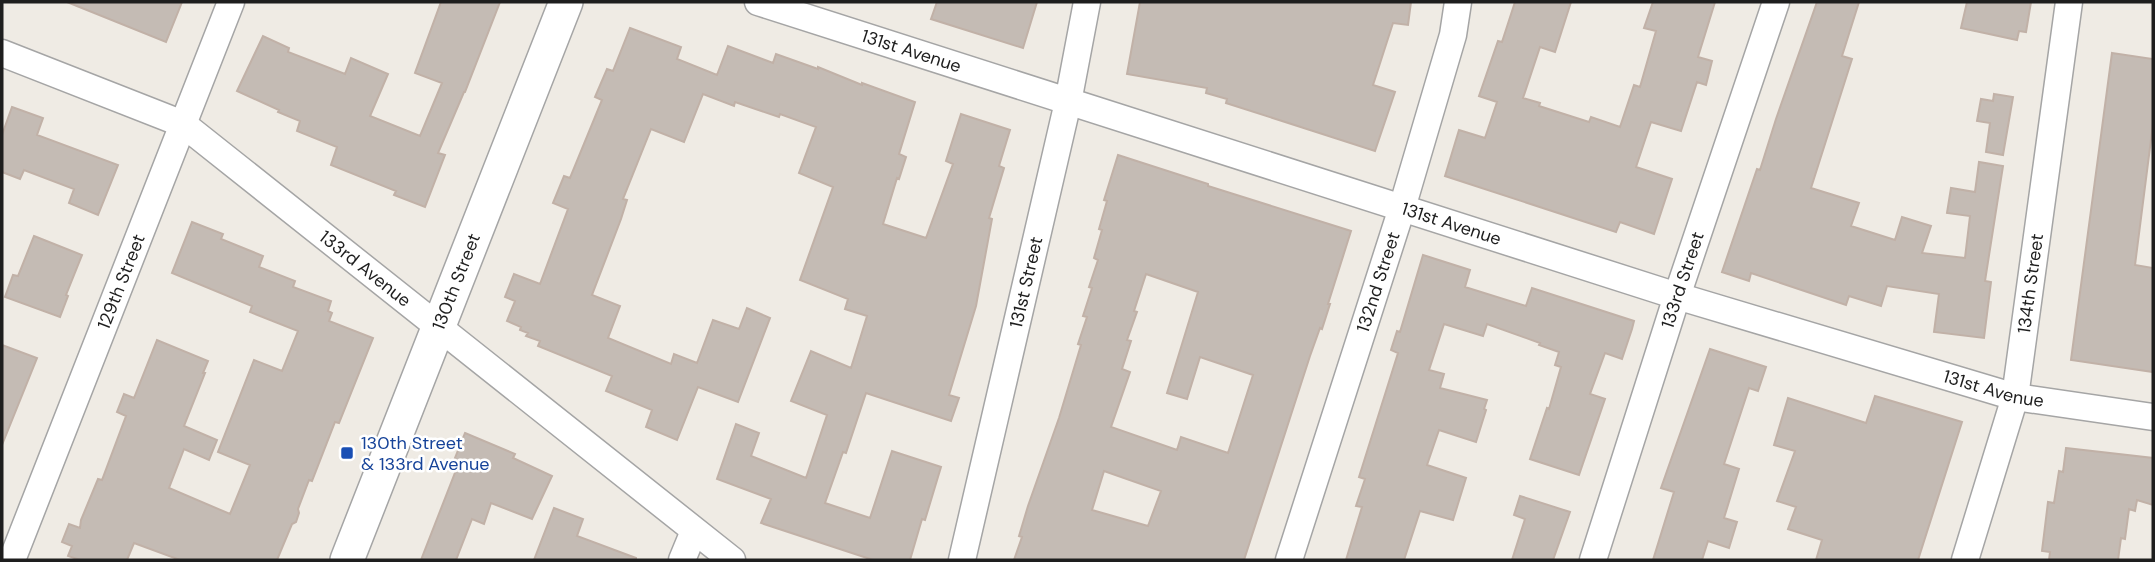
<svg xmlns="http://www.w3.org/2000/svg" width="2155" height="562" viewBox="0 0 2155 562" font-family="'DM Sans',sans-serif">
<style>
.building{fill:#c4bbb4;stroke:#c1b1a7;stroke-width:2;fill-rule:evenodd}
.lines{fill:none;stroke-linecap:round;stroke-linejoin:round}
.minor-casing{stroke:#a5a5a5;stroke-width:29}
.tertiary-casing{stroke:#a5a5a5;stroke-width:36}
.minor{stroke:#fff;stroke-width:26}
.tertiary{stroke:#fff;stroke-width:33}
.transit-dot{fill:#1a4fb4;stroke:#fff;stroke-width:2.5}
.labels{text-anchor:middle;dominant-baseline:central;stroke-width:5;stroke-linejoin:round;paint-order:stroke}
.street-label{font-size:18px;fill:#1e1e1e;stroke:#fff}
.transit-label{font-size:18px;fill:#164399;stroke:#fff;text-anchor:start}
</style>
<rect width="100%" height="100%" fill="#efebe4"/>
<path class="building" d="M67,2H182L166,42Z
M441,2H500L465,92H464L438,153L445,155L425,207L394,195L396,191L331,165L337,147L297,131L300,121L278,112L279,110L237,91L263,36L289,48L288,52L345,74L351,58L388,74L370,116L420,136L442,83L415,73Z
M937,2H1037L1023,48L931,19Z
M1140,2H1411L1408,25L1393,23L1373,85L1395,92L1375,151L1226,103L1227,99L1206,93L1207,88L1127,74Z
M1515,2H1571L1555,52L1540,47L1523,98L1540,103L1539,106L1589,122L1591,117L1620,127L1634,85L1640,87L1656,31L1644,28L1653,2H1715L1698,57L1712,61L1706,85L1697,82L1681,131L1651,122L1636,167L1672,179L1654,234L1620,222L1616,232L1445,176L1459,130L1485,138L1497,102L1479,96L1498,41L1502,42Z
M1817,2H1859L1842,56L1852,59L1811,188L1859,203L1851,226L1895,240L1902,217L1931,226L1922,253L1965,258L1970,216L1947,213L1951,188L1975,192L1979,162L2003,166L1985,281L1991,282L1984,338L1934,332L1939,294L1887,286L1881,306L1849,296L1846,305L1751,273L1749,281L1722,272L1757,169L1760,170L1776,119Z
M1967,2H2031L2026,32L2019,31L2017,40L1961,28Z
M630,28L681,47L677,59L717,75L728,46L773,63L776,54L818,69V67L862,85V83L915,102L899,154L906,157L899,179L897,178L883,224L926,238L953,164L946,161L961,114L1010,130L999,166L1004,168L989,218L992,219L976,306L949,395L959,398L951,421L866,393L846,453L843,452L825,503L870,518L892,451L941,467L925,520L922,519L910,560H873L761,523L771,499L717,479L736,424L759,433L751,456L806,478L827,415L791,401L811,351L851,368L867,316L845,309L848,299L800,280L833,187L799,173L816,127L780,114L779,117L735,102L734,106L703,94L684,142L651,129L623,199L627,200L621,219L592,295L620,306L608,338L671,364L674,354L697,363L713,320L739,329L747,308L770,318L738,402L698,387L677,440L646,427L652,410L606,391L612,376L538,346L540,341L526,336L528,333L520,330L521,327L507,321L515,301L505,297L514,274L540,284L568,209L553,203L564,176L570,178L602,100L595,97L607,69L613,71Z
M2112,53L2153,59V124L2135,265L2153,268V372L2071,360Z
M1994,94L2013,97L2003,155L1986,152L1990,123L1977,121L1981,99L1993,101Z
M12,107L43,118L37,135L118,165L98,215L69,203L74,189L24,170L20,179L2,172V135Z
M1118,155L1208,184V186L1351,231L1328,304H1330L1322,329L1320,328L1310,356L1244,560H1014L1022,537L1019,536L1028,506L1059,418L1081,345L1078,344L1087,317L1083,316L1092,288L1089,287L1098,260L1094,258L1102,230L1099,229L1107,201L1104,200ZM1146,274L1198,292L1167,393L1187,399L1200,357L1253,375L1228,453L1181,437L1177,450L1111,427L1130,372L1122,369L1131,341L1127,340L1137,312L1134,311ZM1104,471L1161,491L1148,526L1092,510Z
M192,222L223,234L221,239L263,256L259,267L295,281L293,287L331,301L328,311L332,313L329,321L373,338L339,423L335,422L312,481L309,480L298,509L299,513L296,522L292,524L277,560H180L134,543L127,560H80L68,556L72,546L62,542L69,524L80,528L81,520L98,479L102,480L126,416L117,412L124,394L134,398L157,340L208,361L203,373H205L184,426L217,440L209,460L184,449L169,488L230,514L250,465L218,452L254,360L282,371L298,331L250,312L252,306L172,273Z
M34,236L82,255L66,295L68,296L60,317L5,297L13,275L18,276Z
M1423,255L1470,270L1465,287L1526,306L1532,288L1634,321L1632,329L1622,359L1605,353L1590,394L1605,399L1579,475L1530,459L1547,408L1549,409L1561,367L1555,365L1559,352L1539,345L1540,343L1487,324L1483,336L1444,324L1429,370L1444,374L1440,388L1487,400L1484,409L1486,410L1476,442L1439,430L1427,465L1466,478L1453,520L1420,511L1404,560H1346L1362,507L1356,506L1365,479L1359,477L1398,353L1391,350L1397,331L1400,332Z
M2,345L37,358L2,445Z
M1710,349L1766,367L1758,391L1749,388L1724,464L1739,469L1724,518L1737,522L1729,548L1708,541L1702,560H1653L1674,492L1661,488Z
M1875,396L1962,422L1918,560H1816L1822,540L1788,529L1796,507L1777,501L1795,451L1774,445L1788,398L1866,423Z
M465,433L515,454L513,458L552,476L532,519L491,503L484,524L472,519L456,560H421L458,465L453,463Z
M2066,448L2153,458V505L2137,500L2135,511L2129,509L2125,539L2121,538L2118,560H2049L2050,552L2042,551L2048,502L2054,503L2059,471L2063,472Z
M1520,496L1570,512L1553,560H1512L1525,519L1514,515Z
M554,508L583,519L577,536L636,558V560H534Z"/>
<g class="lines">
<defs>
<g id="minor">
<path id="s1" d="M758,2L1677,296L2015,397L2153,417"/>
<path id="s2" d="M2,53L183,124L732,560"/>
<path id="s3" d="M12,560L231,2"/>
<path d="M682,560L694,531"/>
<path id="s4" d="M962,560L1068,102L1087,2"/>
<path id="s5" d="M1289,560L1402,208L1453,35L1458,2"/>
<path id="s6" d="M1593,560L1677,296L1776,2"/>
<path id="s7" d="M1965,560L2015,397L2069,2"/>
</g>
<g id="tertiary">
<path id="s8" d="M347,560L566,2"/>
</g>
</defs>
<use href="#minor" class="minor-casing"/>
<use href="#tertiary" class="tertiary-casing"/>
<use href="#minor" class="minor"/>
<use href="#tertiary" class="tertiary"/>
</g>
<rect class="transit-dot" x="340" y="446" width="14" height="14" rx="3.5"/>
<g class="labels">
<g class="street-label">
<text stroke="none"><textPath href="#s1" startOffset="161">131st Avenue</textPath></text>
<text stroke="none"><textPath href="#s1" startOffset="728">131st Avenue</textPath></text>
<text stroke="none"><textPath href="#s2" startOffset="427">133rd Avenue</textPath></text>
<text stroke="none"><textPath href="#s6" startOffset="294">133rd Street</textPath></text>
<text stroke="none"><textPath href="#s3" startOffset="299">129th Street</textPath></text>
<text stroke="none"><textPath href="#s8" startOffset="299">130th Street</textPath></text>
<text stroke="none"><textPath href="#s4" startOffset="285">131st Street</textPath></text>
<text stroke="none"><textPath href="#s5" startOffset="292">132nd Street</textPath></text>
<text stroke="none"><textPath href="#s7" startOffset="285">134th Street</textPath></text>
<text stroke="none"><textPath href="#s1" startOffset="1295">131st Avenue</textPath></text>
</g>
<g class="transit-label">
<text x="361" y="443">130th Street<tspan x="361" dy="21">&amp; 133rd Avenue</tspan></text>
</g>
</g>
<rect width="2155" height="562" fill="none" stroke="#1e1e1e" stroke-width="7"/>
</svg>
